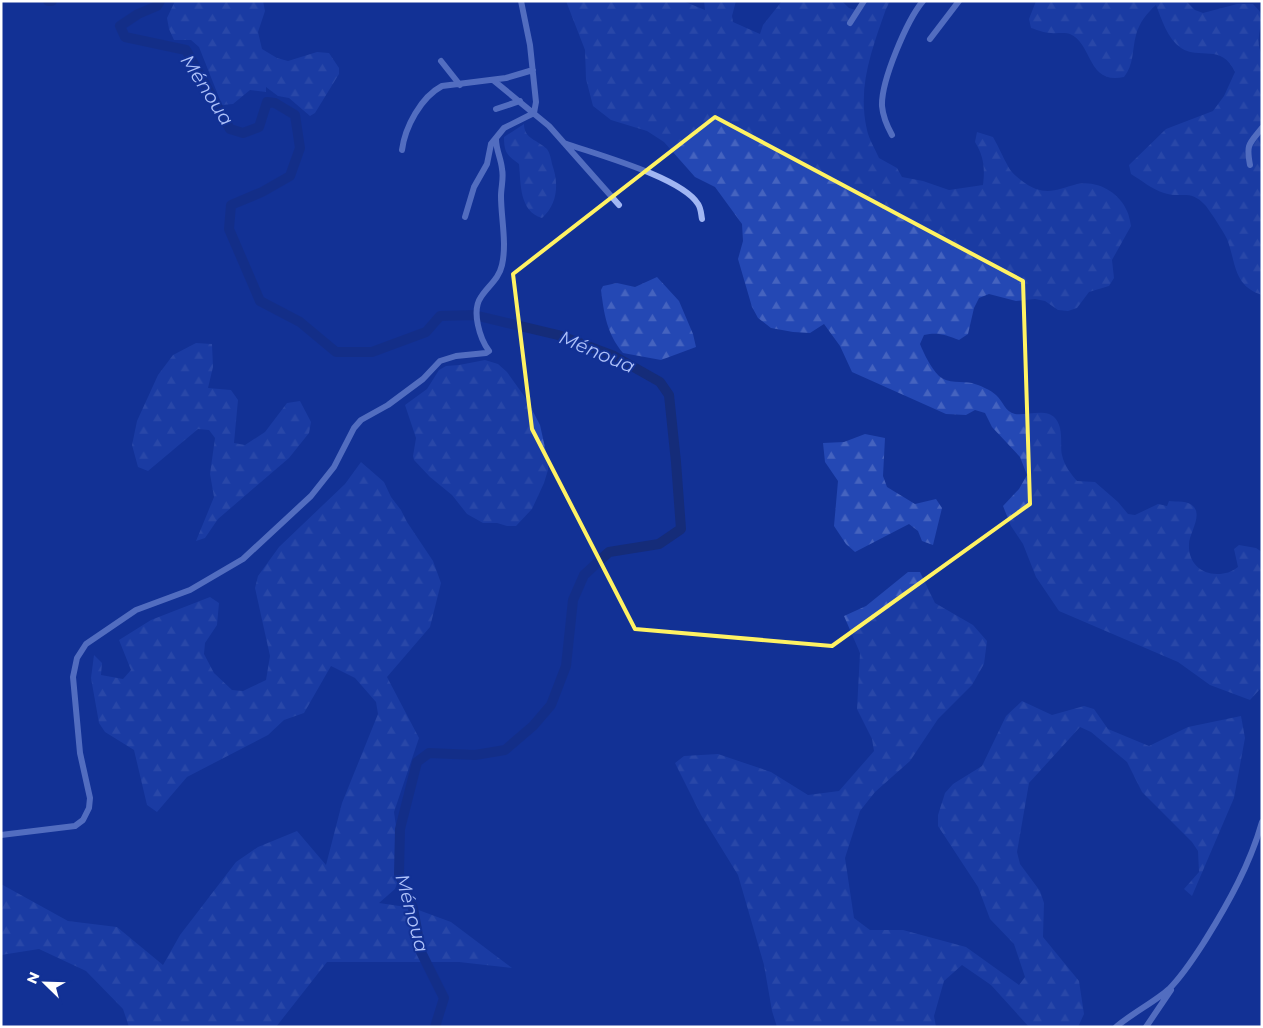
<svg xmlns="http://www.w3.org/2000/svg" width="1263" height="1028" viewBox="0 0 1263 1028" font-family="Montserrat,sans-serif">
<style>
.forest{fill:url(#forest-firs)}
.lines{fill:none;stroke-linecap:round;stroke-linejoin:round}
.river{stroke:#152c79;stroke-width:10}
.minor{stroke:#a1b6f3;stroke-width:6}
.marked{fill:none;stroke:#fff263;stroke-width:4;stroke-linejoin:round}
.labels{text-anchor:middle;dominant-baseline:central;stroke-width:4;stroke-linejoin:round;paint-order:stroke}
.water-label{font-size:19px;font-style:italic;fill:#aec1fa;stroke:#123195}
</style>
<defs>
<pattern id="forest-firs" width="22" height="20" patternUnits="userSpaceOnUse" patternTransform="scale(1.25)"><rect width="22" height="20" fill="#2448b4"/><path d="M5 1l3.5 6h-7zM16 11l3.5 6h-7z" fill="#4563bf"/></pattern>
</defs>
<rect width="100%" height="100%" fill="#123195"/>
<path class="forest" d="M175,1H263L265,11L258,32L262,49L277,58L288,61L317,52L329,53L339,68V74L315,113L310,116L289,98L278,96L266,87V92L250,90L233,104L222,105L199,47L191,40H174L169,29L167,18Z
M566,1H683L705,10L704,1H736L732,16L733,22L760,34L763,25L782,1H842L849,8L856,10L866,1H890L886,9C872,49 857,87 867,130C869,139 875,149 879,158L897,168L902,177L923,181L949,190L983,185C985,168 984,157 975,142L977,132L993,137C999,147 1003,158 1009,168C1013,175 1027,186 1036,189C1051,194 1062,188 1077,184C1097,180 1119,192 1127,211C1129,215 1130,221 1131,226L1112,260L1114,278L1109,286L1089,292L1077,308L1068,311L1058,310L1045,301L1035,299L1016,301L989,294L979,298L974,308L968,334L959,340C946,335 938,332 924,335L920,344C924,354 931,368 939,376C948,384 962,381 972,383C979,385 991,390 996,395C1003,401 1005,412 1015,414C1026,416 1046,408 1055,418C1064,428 1060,444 1062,455C1064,465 1071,474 1077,481L1095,482L1118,502L1128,514L1135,515L1158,504L1167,506L1169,501C1177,502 1188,500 1194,507C1202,517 1189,534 1189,544C1188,562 1200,574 1217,574C1226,574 1231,572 1238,567L1234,549L1239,545L1256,548L1262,552V687L1250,700L1210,685L1178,662L1059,611L1036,577L1023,544L1011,526L1003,506L1019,489L1027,475L1020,457L992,427L985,413L975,410L966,415L946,414L852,372L840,346L824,324L810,333L793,332L771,328L758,318L752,307L738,259L743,241L742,224L715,187L695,177L664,142L647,131L611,120L593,106L586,79L585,50Z
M1036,1H1186L1195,10L1203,13L1237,4H1253C1256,7 1260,11 1261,14C1263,27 1254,39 1262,55V295C1233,286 1236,262 1227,239C1223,231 1212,214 1206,206C1190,188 1182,199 1164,193C1153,190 1141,180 1131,174L1129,165L1166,129L1213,111L1224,96L1235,72C1222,43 1199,60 1181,48C1167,38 1162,20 1156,5C1147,13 1139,23 1136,35C1132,50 1134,65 1124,77C1087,85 1093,44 1070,34C1064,32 1057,34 1051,33C1044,33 1038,30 1031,28L1029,19Z
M524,124C524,139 538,140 547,149C550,153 551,159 552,164C559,183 558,204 542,218C519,211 521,184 519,164C507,155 504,153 504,137Z
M657,277L679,301L693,334L696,347L661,360L623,353C607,334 604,314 601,290L603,286L617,283L635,287Z
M196,343L212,344L213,367L208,388L231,390L238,400L234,443L245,445L265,432L287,403L300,401L311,422L309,433L289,458L218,519L205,538L196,541L214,497L210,474L215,438L209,430L198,429L148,471L138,467L132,445L137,421L158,375L173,355Z
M485,360L498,364L507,372L527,400L540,425L548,461V470L544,483L532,509L516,526H507L497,523H483L467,514L452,495L430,477L414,460L413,456L416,438L405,405L427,389L439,370L446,366L459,365Z
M865,434L885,438L883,476L887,487L915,504L936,499L942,508L933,545L922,541L918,531L909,524L855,552L846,544L834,526L838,481L825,462L823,443L844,442Z
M361,462L384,482L391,497L401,510L407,522L433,561L441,583L430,627L387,677L419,738L394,812L402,868L395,889L379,903L413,908L451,922L512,968L459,962H327L276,1027H129L123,1009L86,971L39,949L1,955V884L68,921L117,927L163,965L180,935L236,862L258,847L297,831L326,865L342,803L378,714L376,702L355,678L331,666L304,713L284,720L268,735L187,777L157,812L147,805L134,750L105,732L99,723L91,678L94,655L102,663L101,675L123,679L131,670L119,640L151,620L210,597L219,603L217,625L205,643L204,654L214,673L232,690L243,691L266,680L270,656L255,588L258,576L279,547L345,484Z
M908,572H920L935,603L973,625L987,641L984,664L972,685L938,719L910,761L875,792L860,811L845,858L854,918L870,930H903L966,947L1019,985L1025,977L1014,944L990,919L978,887L938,826V815L945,793L953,784L982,766L1006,716L1022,701L1052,715L1084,706L1094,709L1108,729L1149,746L1188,727L1241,716L1245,738L1234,798L1192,896L1184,889L1199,872L1198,851L1192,842L1142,792L1127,762L1091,732L1080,727L1029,783L1017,852L1020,864L1040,891L1044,903L1043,937L1079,981L1084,1014L1078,1027H1029L991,985L962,965L944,981L934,1016L936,1027H777L772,1011L764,965L738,875L701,815L675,763L684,756L718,754L771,772L808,795L839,791L874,751L872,739L857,709L860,653L844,616L866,606Z"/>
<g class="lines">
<path class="river" d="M48,1H52
M160,1L157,6L138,14L120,26L125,37L186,50L230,129L243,133L259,127L267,102L275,103L295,115L300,148L290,176L262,192L231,205L229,229L260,301L300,322L336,352H372L426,332L440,316L474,315L558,335L614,356L660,382L669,395L676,462L681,529L659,544L609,552L584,575L573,600L566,666L551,705L533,726L505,750L475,755L429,753L417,762L400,829L399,874L413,908L421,952L444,998L435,1027"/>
<path class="minor" d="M850,23L864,1
M930,39L959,1
M441,61L460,85
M493,80L549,126L619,205
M496,109L520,101
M892,135C887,126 883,117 882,106C881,81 907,20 923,1
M564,143C595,154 681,177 698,204C701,208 701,214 702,219
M402,150C405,127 421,97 442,86L506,78L533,70
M1250,165C1246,144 1249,144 1262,128
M465,217L474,187L487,164L491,144L504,128L534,113L536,102L530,45L521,1
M1,835L75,826L83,820L89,808L90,798L80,753L73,677L77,658L86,644L136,610L190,590L243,559L311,496L334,467L354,428L361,420L388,405L423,379L440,361L456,356L486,353L489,351C480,339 471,311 481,297C488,286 499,279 502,265C507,243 501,218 501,196C501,187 504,178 502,169C501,158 496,150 496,139
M1116,1027C1131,1014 1156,1001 1169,989C1184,974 1195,956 1206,939C1229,902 1250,864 1262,822
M1146,1027L1171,990"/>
</g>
<path d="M0 0H1263V1028H0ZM715,117L1023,281L1030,504L832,646L635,629L532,429L513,274Z" fill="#123195" fill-opacity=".55" fill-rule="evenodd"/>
<path class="marked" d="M715,117L1023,281L1030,504L832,646L635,629L532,429L513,274Z"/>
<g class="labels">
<g class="water-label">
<text transform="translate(207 90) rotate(57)">Ménoua</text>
<text transform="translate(597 352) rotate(23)">Ménoua</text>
<text transform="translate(412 913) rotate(75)">Ménoua</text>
</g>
</g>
<rect width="1263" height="1028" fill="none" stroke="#ffffff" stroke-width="5"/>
<g transform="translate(45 983) rotate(293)" stroke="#123195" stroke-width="4" paint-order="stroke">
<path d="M0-4L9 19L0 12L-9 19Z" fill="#ffffff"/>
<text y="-8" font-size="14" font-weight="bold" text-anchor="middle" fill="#ffffff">N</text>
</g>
</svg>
